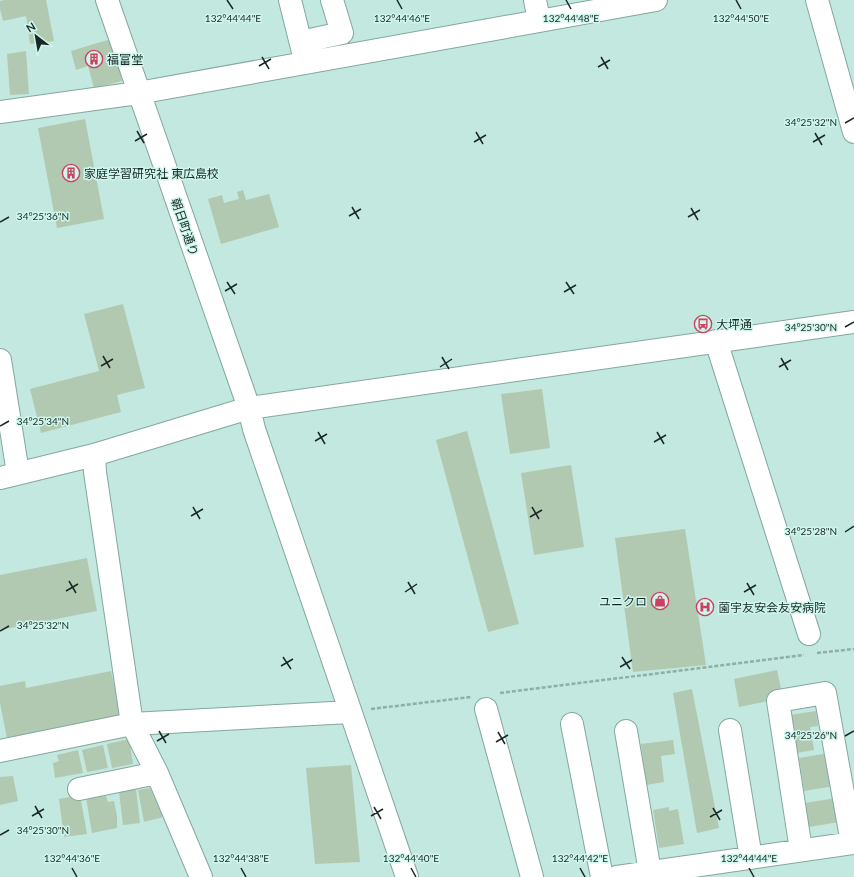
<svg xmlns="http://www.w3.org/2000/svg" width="854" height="877" viewBox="0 0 854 877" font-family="Lato,'Noto Sans JP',sans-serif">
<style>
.building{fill:#b1c9b1}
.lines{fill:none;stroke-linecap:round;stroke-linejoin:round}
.minor-casing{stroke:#83a79f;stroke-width:24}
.path{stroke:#8faea7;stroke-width:2.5;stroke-dasharray:4 2;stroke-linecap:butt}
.minor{stroke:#fff;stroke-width:22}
.ticks{fill:none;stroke:#192825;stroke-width:1.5}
.labels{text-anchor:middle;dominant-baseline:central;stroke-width:3;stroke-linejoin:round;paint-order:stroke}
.poi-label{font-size:12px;fill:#192825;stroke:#cff6ec;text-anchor:start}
.street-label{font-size:12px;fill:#192825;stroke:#cff6ec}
.ticks-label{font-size:10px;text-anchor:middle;fill:#192825;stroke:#cff6ec;stroke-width:3;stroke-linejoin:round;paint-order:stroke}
</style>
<rect width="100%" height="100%" fill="#c2e8df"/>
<path class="building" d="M4,0H46L54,41L30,44L26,16L3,21L0,9V1Z
M111,39L122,81L94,88L88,66L76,70L71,51Z
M26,51L29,94L10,95L7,54Z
M85,119L104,219L57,228L38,128Z
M243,190L246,200L269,194L279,227L221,244L208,199L222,195L224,203L239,199L237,192Z
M123,304L145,388L117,395L121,412L41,433L30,389L99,371L84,314Z
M542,389L550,448L510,454L501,394Z
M467,431L519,624L488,632L436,440Z
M571,465L584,547L534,555L521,473Z
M685,529L706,665L633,672L615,538Z
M87,558L97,611L0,630V575Z
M777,670L783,698L739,707L734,679Z
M111,671L121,715L7,738L0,703V686L25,681L26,688Z
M692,689L719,828L697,833L673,693Z
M816,711L818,726L810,727L814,750L796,753L790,715Z
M129,739L133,764L112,768L107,744Z
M673,740L675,754L661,756L664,782L646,785L641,744Z
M103,745L108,768L87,772L82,750Z
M78,750L83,773L55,778L53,763L59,761L57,755Z
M829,753L834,786L804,791L799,758Z
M351,765L360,862L315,864L306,768Z
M13,776L18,801L0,805V777Z
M150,788L163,817L144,822L138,790Z
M136,789L140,823L123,825L119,792Z
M80,795L87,834L64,837L59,799Z
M106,796L108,802L114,801L117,816V828L92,833L86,798Z
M836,798L839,822L809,827L805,803Z
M669,807V811L678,809L684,844L659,848L653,810Z"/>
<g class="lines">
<defs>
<path id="minor" d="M107,0L249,408L254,429L407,877
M290,0L304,56
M535,0L539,20
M817,0L854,132
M301,42L342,33L332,0
M0,112L138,93L656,0
M716,341L809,634
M0,360L18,473
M94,455L95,472L132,724L350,712
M0,478L94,455L249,408L854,322
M486,709L532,877
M572,724L602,877
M730,730L751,858
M626,731L650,872
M0,751L132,724L157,773L201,877
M79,789L157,773
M801,850L778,701L825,693L852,843
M617,877L854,843"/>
</defs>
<use href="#minor" class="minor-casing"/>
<path class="path" d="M817,653L854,649
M500,693L804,655
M371,709L471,697"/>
<use href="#minor" class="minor"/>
</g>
<path class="ticks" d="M227,0L233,9M397,0L402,9M566,0L571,9M736,0L741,9M262,57L269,69M601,57L608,69M259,66L271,59M598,67L610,60M845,123L854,118M137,131L144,143M476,132L483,144M815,133L822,145M135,141L147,134M474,142L486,135M813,142L825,135M352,207L359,219M691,208L698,220M349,216L361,209M688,217L700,210M0,222L9,217M227,282L235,294M566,282L574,294M225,291L237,284M564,292L576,285M845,327L854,322M103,356L110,368M442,357L449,369M781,358L788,370M101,366L113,359M440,367L452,359M779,367L791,360M0,426L9,421M318,432L325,444M657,432L664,444M315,441L327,434M654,442L666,435M193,507L200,519M532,507L539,519M191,516L203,509M530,517L542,510M845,532L854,526M69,581L76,593M408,582L415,594M747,583L754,595M66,591L78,584M405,592L417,584M744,592L756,585M0,631L9,626M283,657L291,669M622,657L630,669M281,666L293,659M620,667L632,660M159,731L166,743M498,732L505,744M845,736L854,731M157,741L169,734M496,742L508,735M35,806L42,818M374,807L381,819M713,808L720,820M32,816L44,809M371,816L383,809M710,817L722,810M0,835L9,830M72,868L77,877M241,868L246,877M411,868L416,877M580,868L585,877M749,868L754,877"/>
<defs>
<symbol id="building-ring" viewBox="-11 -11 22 22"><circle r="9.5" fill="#cff6ec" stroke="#cf4060" stroke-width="1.5"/><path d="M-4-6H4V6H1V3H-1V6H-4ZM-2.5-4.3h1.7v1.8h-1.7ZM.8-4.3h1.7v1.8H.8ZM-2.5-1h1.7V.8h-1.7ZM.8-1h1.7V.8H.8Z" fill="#cf4060"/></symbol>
<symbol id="bus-ring" viewBox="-11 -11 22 22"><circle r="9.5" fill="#cff6ec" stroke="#cf4060" stroke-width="1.5"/><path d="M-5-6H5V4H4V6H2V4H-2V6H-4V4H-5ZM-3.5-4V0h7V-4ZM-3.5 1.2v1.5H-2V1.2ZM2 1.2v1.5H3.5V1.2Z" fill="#cf4060"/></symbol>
<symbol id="shop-ring" viewBox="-11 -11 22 22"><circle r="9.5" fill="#cff6ec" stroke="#cf4060" stroke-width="1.5"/><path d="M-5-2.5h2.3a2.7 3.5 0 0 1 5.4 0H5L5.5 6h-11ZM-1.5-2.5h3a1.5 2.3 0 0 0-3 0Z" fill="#cf4060"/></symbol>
<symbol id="hospital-ring" viewBox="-11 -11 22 22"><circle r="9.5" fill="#cff6ec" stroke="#cf4060" stroke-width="1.5"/><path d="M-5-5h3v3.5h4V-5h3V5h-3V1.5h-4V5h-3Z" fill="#cf4060"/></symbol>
</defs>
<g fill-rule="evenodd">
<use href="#building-ring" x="84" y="49" width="20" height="20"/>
<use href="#building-ring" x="61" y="163" width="20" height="20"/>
<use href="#bus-ring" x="693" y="314" width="20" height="20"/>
<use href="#shop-ring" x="650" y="591" width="20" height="20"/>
<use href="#hospital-ring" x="695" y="597" width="20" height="20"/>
</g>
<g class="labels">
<g class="poi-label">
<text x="107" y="59">福富堂</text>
<text x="84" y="173">家庭学習研究社 東広島校</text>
<text x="716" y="324">大坪通</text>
<text x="647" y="601" text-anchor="end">ユニクロ</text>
<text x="718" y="607">薗宇友安会友安病院</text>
</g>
<g class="street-label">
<text transform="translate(185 227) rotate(71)">朝日町通り</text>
</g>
</g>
<g class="ticks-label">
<text x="233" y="22">132°44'44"E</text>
<text x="402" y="22">132°44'46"E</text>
<text x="571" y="22">132°44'48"E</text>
<text x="741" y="22">132°44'50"E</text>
<text x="811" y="126">34°25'32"N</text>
<text x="43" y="220">34°25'36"N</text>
<text x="811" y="331">34°25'30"N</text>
<text x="43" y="425">34°25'34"N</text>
<text x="811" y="535">34°25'28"N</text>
<text x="43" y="629">34°25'32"N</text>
<text x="811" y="739">34°25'26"N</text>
<text x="43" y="834">34°25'30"N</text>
<text x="72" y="862">132°44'36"E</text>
<text x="241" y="862">132°44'38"E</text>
<text x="411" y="862">132°44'40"E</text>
<text x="580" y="862">132°44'42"E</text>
<text x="749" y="862">132°44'44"E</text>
</g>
<g transform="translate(36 36) rotate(329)" stroke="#cff6ec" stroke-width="3" paint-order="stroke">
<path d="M0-3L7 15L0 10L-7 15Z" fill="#192825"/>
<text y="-6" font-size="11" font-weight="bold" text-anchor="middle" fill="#192825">N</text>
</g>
</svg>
